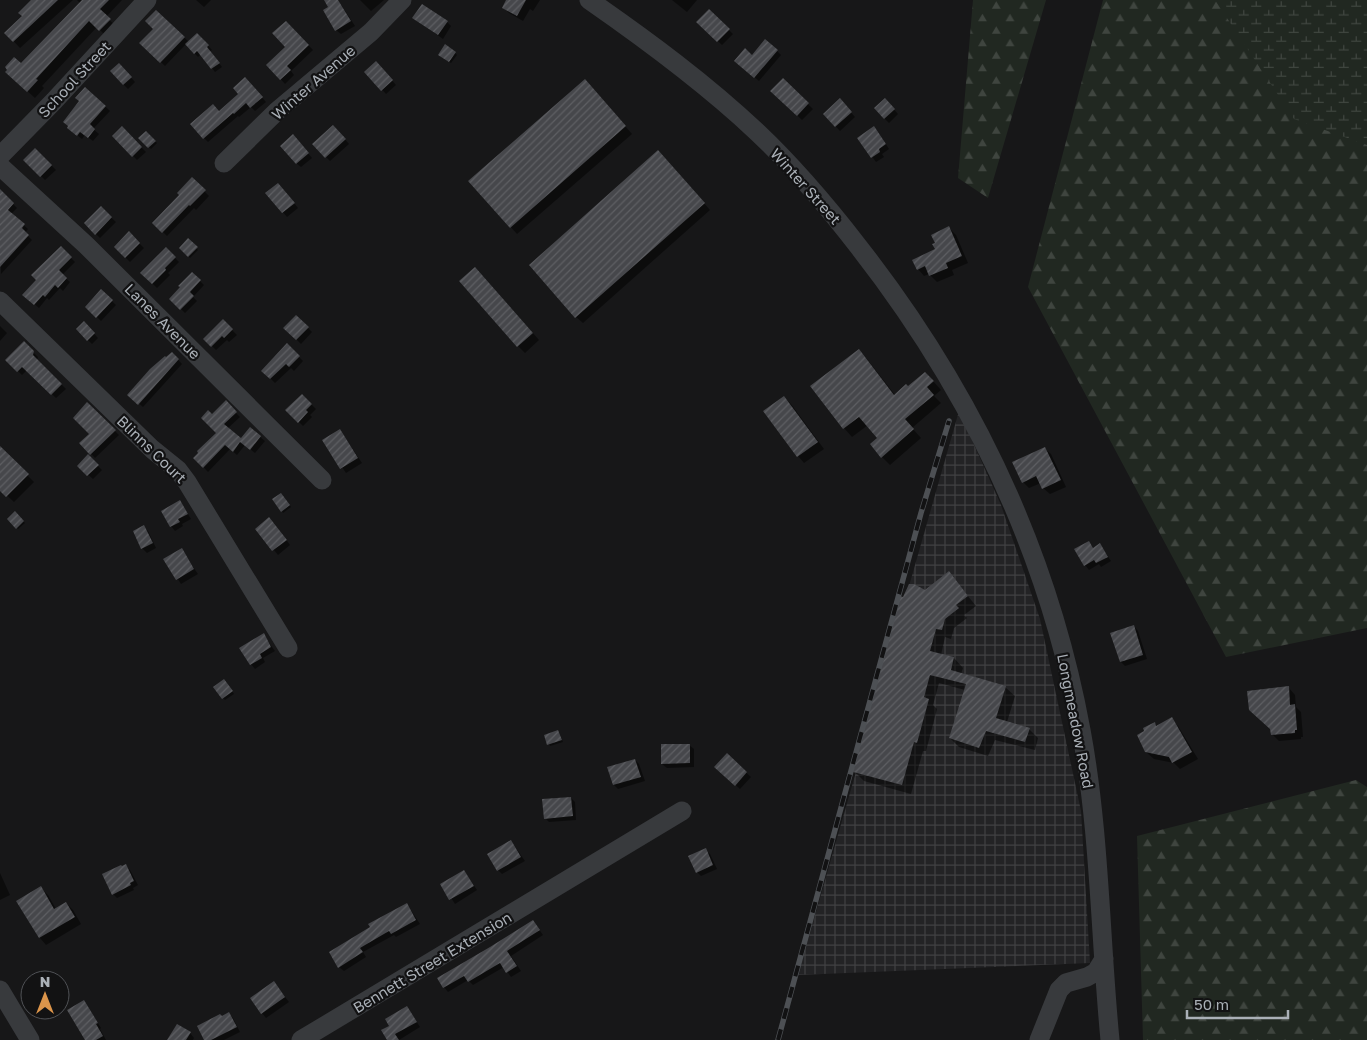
<svg xmlns="http://www.w3.org/2000/svg" width="1367" height="1040" viewBox="0 0 1367 1040" font-family="'Golos Text',sans-serif">
<style>
.industrial{fill:url(#industrial-grid)}
.forest{fill:url(#forest-firs)}
.wetland{fill:url(#wetland-marsh)}
.shadow{fill:#0007}
.building{fill:url(#building-hatch)}
.lines{fill:none;stroke-linecap:round;stroke-linejoin:round}
.minor{stroke:#383a3d;stroke-width:19}
.rail-casing{stroke:#4d5054;stroke-width:5.5}
.rail{stroke:#121213;stroke-width:4;stroke-dasharray:11;stroke-linecap:butt}
.labels{text-anchor:middle;dominant-baseline:central;stroke-width:4.5;stroke-linejoin:round;paint-order:stroke}
.street-label{font-size:15px;fill:#aab0b7;stroke:#121213}
</style>
<defs>
<pattern id="industrial-grid" width="8" height="8" patternUnits="userSpaceOnUse" patternTransform="scale(1.25)"><rect width="8" height="8" fill="#232325"/><path d="M0 4h8M4 0v8" fill="none" stroke="#404042"/></pattern>
<pattern id="forest-firs" width="22" height="20" patternUnits="userSpaceOnUse" patternTransform="scale(1.25)"><rect width="22" height="20" fill="#212821"/><path d="M5 1l3.5 6h-7zM16 11l3.5 6h-7z" fill="#3f453f"/></pattern>
<pattern id="wetland-marsh" width="20" height="14" patternUnits="userSpaceOnUse" patternTransform="scale(1.25)"><rect width="20" height="14" fill="#212821"/><path d="M1 5h8M5 5V1M11 12h8M15 12V8" fill="none" stroke="#3f453f"/></pattern>
<pattern id="building-hatch" width="6" height="6" patternUnits="userSpaceOnUse" patternTransform="scale(1.25)"><rect width="6" height="6" fill="#46474b"/><path d="M-1 1l2-2M0 6l6-6M5 7l2-2" fill="none" stroke="#5e5f63"/></pattern>
</defs>
<rect width="100%" height="100%" fill="#171718"/>
<path class="industrial" d="M959,411L1001,505L1040,619L1081,811L1090,963L798,975Z"/>
<path class="forest" d="M973,0H1046L988,198L958,178Z
M1103,0H1367V628L1226,657L1028,287Z
M1356,780L1367,787V1040H1143L1137,836Z"/>
<path class="wetland" d="M1215,0H1367V145L1294,119Z"/>
<path class="shadow" d="M33,0H73L20,48L6,33L24,16Z
M77,0H122L106,17L117,27L107,37L97,27L42,86L44,88L35,98L14,79L21,65L80,3Z
M196,0H211L204,7Z
M332,0L338,2L342,6L355,26L341,34L336,30L330,7Z
M360,0H384L371,11Z
M508,0H540L533,11L530,9L523,21L509,13L504,8Z
M672,0H697L687,12Z
M156,11L189,42L197,34L212,50L210,51L222,67L215,72L201,54L198,57L186,44L165,66L141,43L155,29Z
M709,11L733,34L722,45L698,22Z
M414,18L447,22L451,26L443,39Z
M286,22L313,50L291,71L294,75L285,84L268,65L287,47Z
M777,51L781,55L759,81L740,65L753,56Z
M455,53L457,55L451,63L441,56Z
M119,64L135,82L128,89L111,72Z
M380,67L396,85L386,94L366,72Z
M783,80L813,109L802,120L772,91Z
M249,83L266,102L255,111L251,107L239,117L238,116L208,142L204,138L219,113Z
M86,88L110,111L93,129L99,134L93,141L85,135L82,139L73,132Z
M592,88L632,134L517,234L470,182Z
M840,100L855,117L840,131L824,114Z
M889,104L898,114L889,123L884,118Z
M122,128L146,152L137,160L114,136Z
M338,131L349,144L330,161L326,157Z
M146,132L157,143L151,149L140,138Z
M878,132L889,149L882,154L884,157L876,162L859,138Z
M297,140L312,158L301,167L296,163Z
M35,149L56,170L45,180L25,160Z
M665,159L710,210L583,323L576,317Z
M192,179L209,196L196,210L194,208L167,236L154,223L181,195Z
M282,188L298,208L287,217L267,193Z
M0,191L17,208L11,214L28,229L25,233L32,240L1,274Z
M101,208L116,222L100,238L85,223Z
M949,228L956,235L968,263L952,270L954,275L937,282L929,274L924,276L918,269L936,250Z
M129,233L144,248L130,262L115,247Z
M189,240L198,250L190,258L181,248Z
M61,248L75,262L62,275L70,282L63,291L60,288L49,300L47,298L39,308L24,295L38,280Z
M166,249L179,262L168,273L170,275L157,288L142,273Z
M192,273L204,285L193,297L197,301L185,313L171,299Z
M482,275L539,340L525,353L518,346Z
M101,291L116,305L101,321L87,307Z
M296,316L312,332L301,344L285,328Z
M223,321L237,335L229,342L227,340L216,350L205,339Z
M84,323L98,338L92,344L77,329Z
M0,326L7,333L0,341Z
M24,343L38,357L37,360L66,389L56,398L27,370L22,375L7,360Z
M287,345L303,361L294,371L291,368L275,383L263,371Z
M859,350L867,359L895,395L908,388L933,381L941,390L934,396L941,403L912,428L921,438L890,465L882,457L879,438L868,425L852,437L844,428L812,386Z
M172,353L182,364L143,407L129,395Z
M302,395L316,409L310,415L312,417L303,426L287,410Z
M784,397L791,404L824,449L804,463L798,456Z
M225,402L240,417L227,429L241,440L250,429L265,441L255,453L245,445L237,455L230,449L208,472L195,458L217,433L212,415Z
M87,404L119,435L95,458L81,443L91,434Z
M340,430L362,463L346,473L324,440Z
M0,448L34,482L14,502L0,489Z
M1044,448L1051,454L1066,487L1050,494L1043,488L1041,483L1029,488L1023,482Z
M88,456L102,470L93,479L78,466Z
M283,496L291,507L283,513L282,511Z
M180,501L191,519L182,524L183,526L175,531L171,526Z
M15,513L25,523L18,529L9,519Z
M274,523L290,545L278,555L257,529Z
M144,527L148,531L156,548L147,553L142,548L134,532Z
M1089,542L1094,549L1100,545L1111,561L1101,567L1099,564L1089,570L1085,565Z
M181,550L198,574L181,584L165,559Z
M949,573L976,606L964,615L967,618L954,628L951,639L945,637L941,655L954,658L963,668L961,674L1005,687L1015,696L1007,722L1029,729L1038,738L1035,750L995,740L988,756L959,747L950,738L965,690L939,683L933,705L937,709L926,751H923L911,794L864,781L855,772L925,591Z
M1134,626L1138,631L1147,659L1125,666L1121,662Z
M263,635L275,651L263,658L265,662L255,669L251,664Z
M226,682L234,694L225,700L223,698Z
M1289,688L1295,695L1296,707L1301,712L1303,737H1301V739L1279,741L1272,734Z
M1171,719L1178,726L1198,759L1180,769L1174,763L1154,759L1146,752L1154,723L1158,727Z
M559,733L563,742L550,746L549,744Z
M689,745L694,749V767L667,768L662,764Z
M727,755L751,777L740,789L716,767Z
M635,760L639,764L645,781L618,789L614,785L609,768Z
M571,798L575,802L576,820L549,822L545,818Z
M511,841L525,861L502,874L498,870Z
M705,850L710,854L717,869L701,876L697,872Z
M126,866L130,870L138,885L133,888L134,890L117,898L113,894Z
M464,871L477,890L455,904L442,884Z
M0,873L10,895L0,900Z
M41,888L48,895L56,909L66,903L73,910L81,924L46,945L40,938Z
M407,904L420,924L396,937L394,935L363,952L366,957L344,971L339,967Z
M533,921L543,935L511,956L521,971L511,977L504,967L473,985L468,980L448,992L444,987Z
M274,983L289,1002L266,1018L262,1013Z
M84,1002L101,1028L100,1029L106,1040H87Z
M407,1007L420,1027L399,1040H388L390,1026Z
M229,1014L233,1018L240,1032L224,1040H205Z
M190,1033L194,1038L193,1040H169Z"/>
<path class="building" d="M31,0H58L13,42L4,33L22,16L18,13Z
M82,0H109L100,9L111,19L99,31L89,21L36,79L38,80L27,92L5,72L7,70L5,67L14,57L21,63Z
M324,0H338L351,21L335,31L323,10L328,7Z
M506,0H526L517,16L502,8Z
M422,4L448,21L438,35L412,18Z
M709,9L730,29L717,42L696,22Z
M156,10L185,37L160,63L139,43L153,29L145,21Z
M286,21L309,45L287,66L291,70L280,80L266,65L285,47L272,33Z
M197,33L209,45L207,47L220,63L211,69L197,51L194,54L185,44Z
M765,39L778,50L754,78L734,61L745,48L752,55Z
M445,44L456,52L449,62L438,55Z
M376,61L393,80L381,91L364,72Z
M119,63L132,77L123,85L110,71Z
M245,77L263,97L250,108L246,103L234,114L233,113L203,139L190,124L213,104L219,111L238,94L233,88Z
M783,78L809,103L797,116L770,91Z
M585,79L626,126L510,228L468,181Z
M85,87L106,106L90,124L95,129L88,138L80,132L77,136L67,128L68,126L63,122L79,101L75,98Z
M840,98L852,112L835,127L823,114Z
M885,98L895,109L884,119L874,108Z
M333,125L346,139L325,158L312,144Z
M122,126L142,147L132,157L112,136Z
M874,126L886,144L879,149L880,152L871,158L857,138Z
M146,131L156,141L148,148L138,138Z
M293,134L309,153L296,164L280,146Z
M35,148L52,165L40,177L23,160Z
M658,150L705,203L575,318L529,265Z
M192,177L206,190L190,206L189,205L162,233L152,223L179,195L177,193Z
M278,183L295,203L282,213L265,193Z
M0,189L14,203L8,210L25,224L22,228L29,235L0,267Z
M101,206L112,217L95,235L84,223Z
M949,226L962,256L946,263L948,268L929,276L925,266L917,270L912,260L935,249L932,244L935,243L931,235Z
M129,231L140,243L125,258L114,247Z
M188,238L198,247L188,257L179,248Z
M61,246L72,257L59,270L67,278L58,288L55,285L45,297L43,295L34,305L22,295L36,280L31,275Z
M166,247L176,257L165,268L166,270L152,284L140,273Z
M475,267L533,333L517,347L459,281Z
M192,272L201,280L190,292L194,296L180,310L169,299L180,287L178,286Z
M101,289L113,300L96,318L85,307Z
M296,315L309,327L296,340L283,328Z
M223,319L233,329L224,338L222,336L211,347L203,339Z
M84,321L95,333L87,341L76,329Z
M24,341L34,351L33,355L62,384L51,395L22,367L17,372L5,360Z
M287,343L300,356L289,367L286,364L270,379L261,371Z
M859,349L894,395L906,384L908,386L925,372L934,381L927,387L934,395L905,419L914,429L881,458L870,444L877,438L859,417L843,429L810,386Z
M172,352L179,359L138,405L127,395L150,369L165,356L166,357Z
M302,394L312,404L306,410L308,412L298,423L285,410Z
M784,396L818,442L797,457L763,411Z
M226,400L237,412L224,424L241,438L250,427L261,436L250,450L240,442L233,452L225,445L203,468L193,458L198,453L197,451L216,433L201,418L208,410L212,414Z
M87,402L116,430L90,455L79,443L89,434L73,418Z
M340,429L358,458L340,469L322,440Z
M0,446L29,474L6,497L0,491Z
M1045,447L1061,480L1042,489L1036,476L1022,483L1012,462Z
M88,454L99,465L87,476L77,466Z
M281,493L290,505L281,512L272,499Z
M180,500L188,514L178,519L180,522L170,527L161,511Z
M15,511L24,521L16,529L7,519Z
M269,517L287,540L272,551L255,529Z
M144,525L153,543L141,549L133,531Z
M1089,541L1093,548L1100,543L1108,557L1096,563L1094,560L1084,566L1074,549Z
M182,548L194,569L176,580L163,559Z
M949,571L968,596L956,605L959,608L945,619L942,630L936,629L930,651L954,657L951,670L1006,686L996,718L1030,728L1025,742L986,731L979,748L949,738L966,684L930,675L924,697L929,699L917,743L914,742L902,785L853,772L900,596L903,597L909,584H914L925,590Z
M1134,625L1143,655L1120,662L1110,633Z
M264,633L271,647L260,654L262,658L250,665L239,648Z
M224,679L233,691L222,699L213,687Z
M1289,686L1290,705L1295,704L1297,730H1295V733L1271,735L1270,729L1249,710L1247,691Z
M1172,717L1192,752L1172,763L1169,757L1145,752L1137,735L1144,731L1143,728L1155,722L1156,726Z
M558,730L562,740L547,745L544,735Z
M661,744H690V763L661,764Z
M727,753L747,772L735,786L714,767Z
M635,759L641,777L613,785L607,767Z
M571,797L573,816L544,819L542,799Z
M511,840L521,857L497,871L487,854Z
M706,848L713,865L696,873L688,856Z
M126,864L134,881L130,883L131,885L112,895L102,874L121,865L122,866Z
M464,870L474,886L449,900L440,884Z
M41,886L54,909L66,902L75,917L39,938L16,901Z
M407,903L416,920L391,934L389,931L360,948L363,952L338,968L329,952L370,927L368,924Z
M533,920L540,930L507,951L517,966L506,973L500,963L468,982L464,976L443,988L437,978L490,947Z
M274,981L285,997L261,1014L250,998Z
M84,1000L98,1023L96,1024L103,1036L96,1040H85L67,1010Z
M407,1006L417,1022L395,1034L399,1040H387L381,1030L389,1026L385,1019Z
M229,1012L237,1027L211,1040H204L197,1026L220,1014L222,1016Z
M177,1024L191,1032L186,1040H167Z"/>
<g class="lines">
<path class="minor" d="M589,0C648,41 705,83 757,132C794,167 827,206 858,246C970,389 1048,551 1081,730C1100,832 1100,937 1110,1040
M0,156L54,101L147,0
M224,163L277,111L371,32L402,0
M0,166L86,245L322,480
M0,301L152,449L178,470L187,482L288,648
M0,990L30,1040
M301,1040L682,811
M1039,1040L1059,990L1066,983L1087,977L1096,972L1104,959"/>
<defs>
<path id="rail" d="M778,1040L921,513L949,421"/>
</defs>
<use href="#rail" class="rail-casing"/>
<use href="#rail" class="rail"/>
</g>
<g class="labels">
<g class="street-label">
<text transform="translate(74 79) rotate(-47)">School Street</text>
<text transform="translate(313 82) rotate(-41)">Winter Avenue</text>
<text transform="translate(806 186) rotate(48)">Winter Street</text>
<text transform="translate(163 321) rotate(45)">Lanes Avenue</text>
<text transform="translate(152 449) rotate(44)">Blinns Court</text>
<text transform="translate(1076 721) rotate(79)">Longmeadow Road</text>
<text transform="translate(432 962) rotate(-31)">Bennett Street Extension</text>
</g>
</g>
<g transform="translate(45 995)"><circle r="24" fill="#121213" stroke="#4f5155"/>
<path d="M0-4L9 19L0 12L-9 19Z" fill="#dc954b"/>
<text y="-8" font-size="14" font-weight="bold" text-anchor="middle" fill="#aab0b7">N</text>
</g>
<path d="M1187 1010v8h101v-8" fill="none" stroke="#aab0b7" stroke-width="2.5"/>
<text x="1194" y="1010" font-size="15" fill="#aab0b7" stroke="#121213" stroke-width="4" paint-order="stroke">50 m</text>
</svg>
